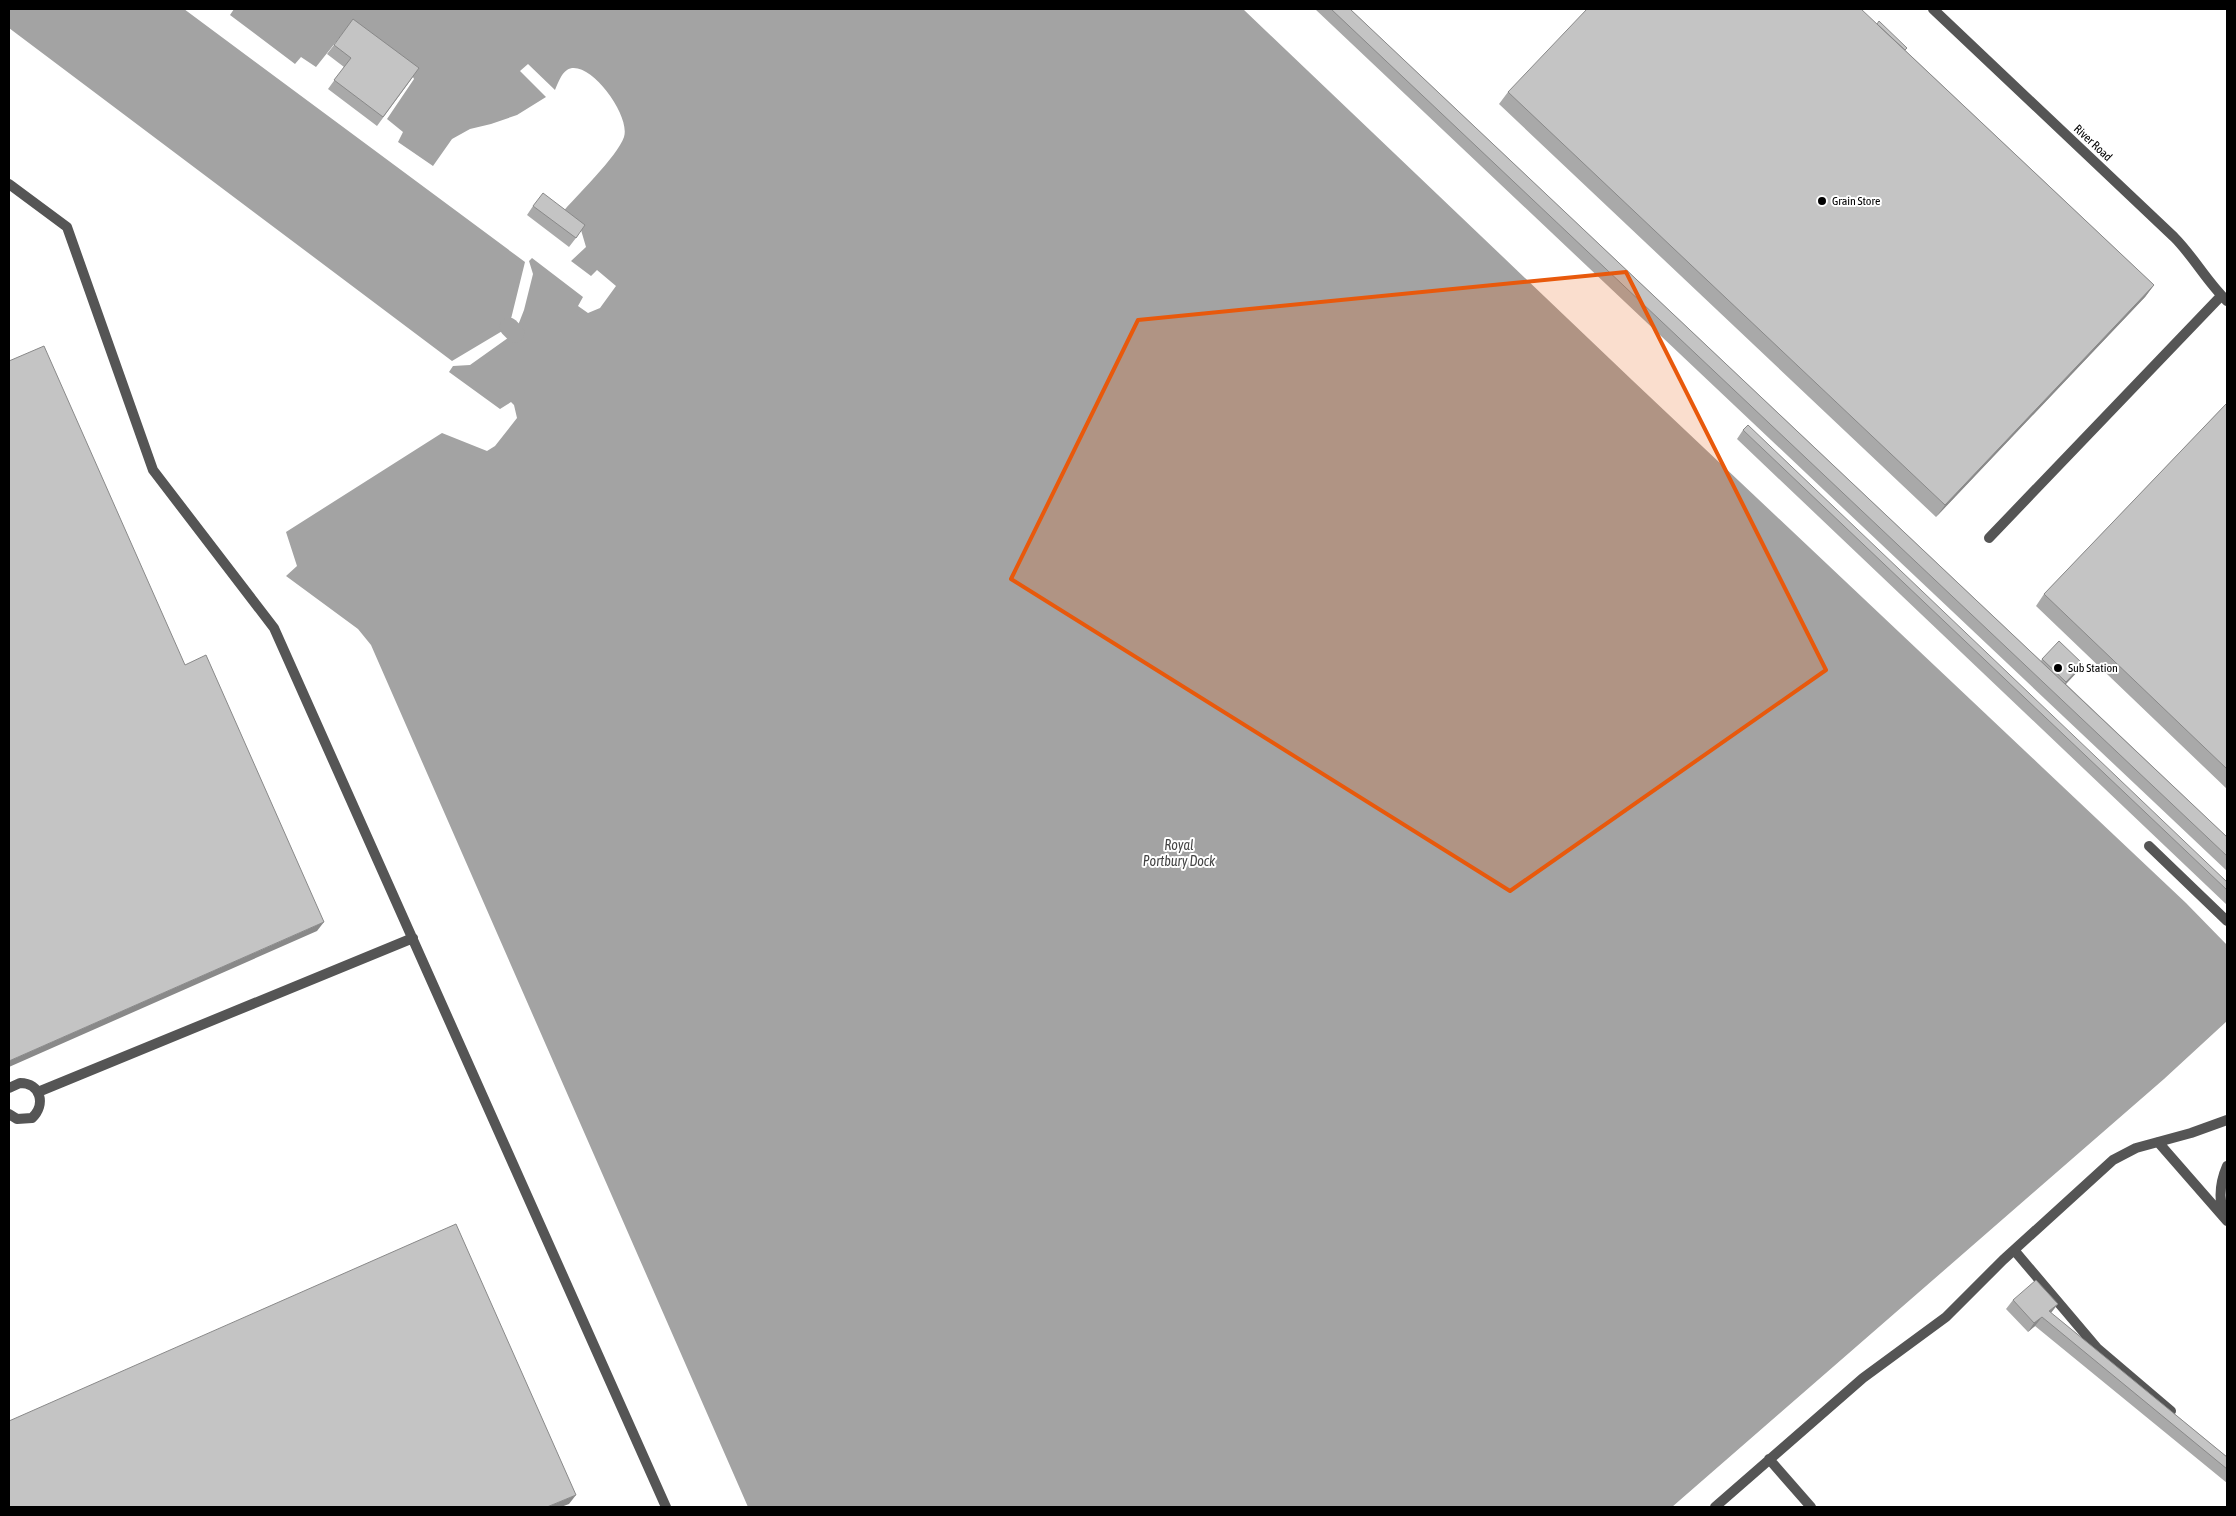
<svg xmlns="http://www.w3.org/2000/svg" width="2236" height="1516" viewBox="0 0 2236 1516" font-family="'Asap Condensed',sans-serif">
<style>
.water{fill:#a3a3a3}
.lines{fill:none;stroke-linecap:round;stroke-linejoin:round}
.canal{stroke:#a3a3a3;stroke-width:19}
.lane{stroke:#555;stroke-width:10}
.wall{fill:#a9a9a9}
.shaded-wall{fill:#898989}
.building{fill:#c4c4c4;stroke:#898989}
.marked{fill:#e8590c;fill-opacity:0.2;stroke:#e8590c;stroke-width:4;stroke-linejoin:round}
.poi-dot{fill:#000;stroke:#fff;stroke-width:2}
.labels{text-anchor:middle;dominant-baseline:central;stroke-width:4;stroke-linejoin:round;paint-order:stroke}
.street-label{font-size:12px;fill:#000;stroke:#fff}
.poi-label{font-size:12px;fill:#000;stroke:#fff;text-anchor:start}
.water-label{font-size:14px;font-style:italic;fill:#444;stroke:#fff}
</style>
<rect width="100%" height="100%" fill="#fff"/>
<path class="water" d="M9,9H184L525,262L509,327L452,361L9,28Z
M234,9H1243L1632,380L2186,903L2227,945V1021L2164,1079L1672,1507H748L371,645L358,629L286,576L297,566L286,532L442,433L487,451L495,446L517,418L514,405L511,402L500,409L449,372L453,366L470,365L515,333L524,310L533,274L529,261L532,258L583,297L578,306L588,313L600,308L616,286L597,270L591,276L571,261L586,247L581,230L561,214C576,196 617,157 624,137C631,115 588,57 567,70C561,74 558,83 555,90L528,64L520,71L546,97L517,115L491,124L470,129L452,139L433,166L398,142L403,132L387,119L414,79L413,77L347,28L316,67L301,57L295,64L230,15Z"/>
<g class="lines">
<path class="canal" d="M509,327L515,333"/>
<path class="lane" d="M1933,9L2174,237C2194,257 2207,282 2227,301
M9,184L67,227L153,470L274,628L666,1507
M1989,538L2221,296
M2149,846L2227,921
M9,1088L20,1083C41,1083 46,1105 32,1118L17,1119L9,1114
M38,1092L413,938
M2158,1142L2227,1221
M2224,1216C2218,1198 2220,1182 2227,1166
M2014,1250L2097,1348L2171,1411
M1769,1459L1811,1507
M1715,1507L1863,1378L1946,1317L2003,1260L2113,1160L2136,1148L2191,1133L2227,1120"/>
</g>
<path class="wall" d="M1315,9H1350L2041,661L2042,659L2079,670L2066,684L2227,837V871Z
M334,45L413,77L377,126L328,89L344,67L327,54Z
M1905,50L2154,285L2145,297L1936,517L1499,104L1508,92Z
M533,206L579,234L569,247L527,215Z
M2227,403V789L2036,606L2044,594Z
M1743,430L2227,882V905L1737,439Z
M2013,1300L2051,1313L2227,1457V1483L2035,1326L2028,1332L2006,1309Z"/>
<path class="shaded-wall" d="M2154,285L2145,297L1936,517L1945,505Z
M2083,664L2079,670L2062,688L2066,682Z
M324,922L317,931L9,1067V1061Z
M2058,1304L2051,1313L2043,1320L2049,1311Z
M2042,1317L2035,1326L2028,1332L2034,1323Z
M576,1495L569,1504L561,1507H547Z"/>
<path class="building" d="M1331,9H1350L2227,837V856Z
M1587,9H1861L2154,285L1945,505L1508,92Z
M353,19L419,68L383,117L334,80L351,58L334,45Z
M1879,21L1907,48L1905,50L1877,24Z
M543,193L585,225L576,238L533,206Z
M44,346L185,665L206,655L324,922L9,1061V361Z
M2227,403V769L2044,594Z
M1748,425L2227,882V890L1743,430Z
M2059,641L2083,664L2066,682L2042,659Z
M456,1224L576,1495L547,1507H9V1421Z
M2036,1280L2058,1304L2049,1311L2227,1457V1469L2042,1317L2034,1323L2013,1300Z"/>
<path class="marked" d="M1626,272L1826,670L1510,891L1011,579L1138,320Z"/>
<g class="poi-dot">
<circle cx="1822" cy="201" r="5"/>
<circle cx="2058" cy="668" r="5"/>
</g>
<g class="labels">
<g class="street-label">
<text transform="translate(2093 143) rotate(43)">River Road</text>
</g>
<g class="poi-label">
<text x="1832" y="201">Grain Store</text>
<text x="2068" y="668">Sub Station</text>
</g>
<g class="water-label">
<text x="1179" y="845">Royal<tspan x="1179" dy="16">Portbury Dock</tspan></text>
</g>
</g>
<rect width="2236" height="1516" fill="none" stroke="#000000" stroke-width="20"/>
</svg>
